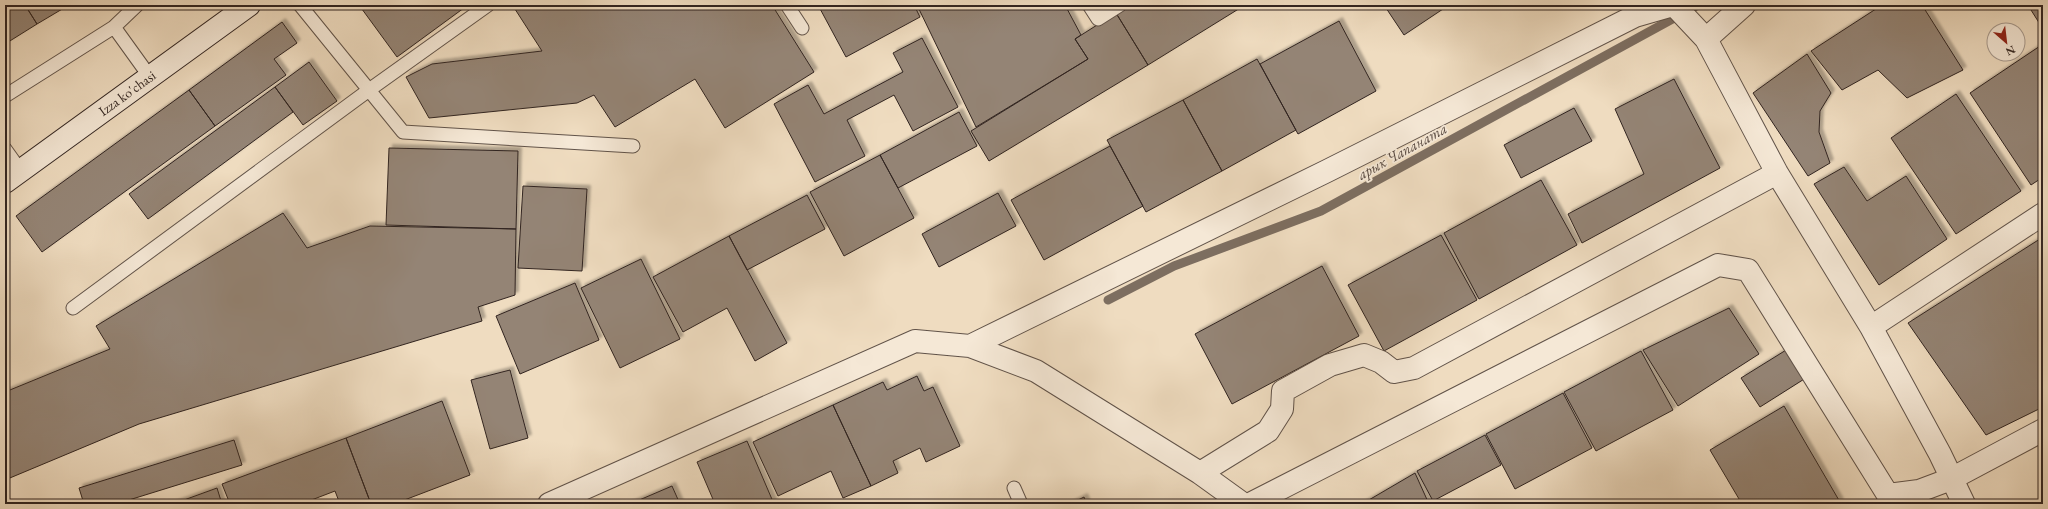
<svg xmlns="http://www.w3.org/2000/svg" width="2048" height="509" viewBox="0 0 2048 509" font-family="'EB Garamond',serif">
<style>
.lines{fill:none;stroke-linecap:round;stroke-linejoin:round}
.stream{stroke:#7d6e60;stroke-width:9}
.building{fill:#948474;stroke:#322521;filter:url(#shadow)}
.lane-casing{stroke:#615349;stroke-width:15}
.street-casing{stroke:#615349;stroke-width:24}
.secondary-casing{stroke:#322521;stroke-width:24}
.lane{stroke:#f5e8d6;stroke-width:13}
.street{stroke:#f5e8d6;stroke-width:22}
.secondary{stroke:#f5e8d6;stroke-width:22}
.labels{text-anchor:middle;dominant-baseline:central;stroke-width:3.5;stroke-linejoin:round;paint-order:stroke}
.street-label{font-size:14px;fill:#322521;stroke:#f5e8d6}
.water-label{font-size:15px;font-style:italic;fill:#584940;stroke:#f5e8d6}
</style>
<defs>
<filter id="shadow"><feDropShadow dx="3.5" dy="-3.5" stdDeviation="1" flood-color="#0004"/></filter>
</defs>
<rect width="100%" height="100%" fill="#efdcc0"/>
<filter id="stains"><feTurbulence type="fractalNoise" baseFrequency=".005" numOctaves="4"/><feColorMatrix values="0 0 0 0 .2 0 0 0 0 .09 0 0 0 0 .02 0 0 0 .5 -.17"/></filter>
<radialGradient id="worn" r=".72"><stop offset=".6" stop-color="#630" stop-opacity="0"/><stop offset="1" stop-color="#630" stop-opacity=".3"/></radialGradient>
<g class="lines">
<path class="stream" d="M1108,300L1174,266L1321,211L1698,5"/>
</g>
<path class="building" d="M5,5H25L37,24L5,44Z
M25,5H69L37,24Z
M359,5H468L397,57Z
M514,5H772L814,72L725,128L695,79L615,127L594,95L577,103L429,118L406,77L432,64L542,51L513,6Z
M818,5H914L920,17L846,57Z
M917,5H1065L1081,35L1075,39L1088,59L976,127Z
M1130,5H1245L1148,65L1116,13Z
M1384,5H1449L1404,35Z
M1882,5H1922L1963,70L1907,98L1878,70L1842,90L1811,51Z
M2038,5H2043V29L2031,10Z
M1116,13L1148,65L989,161L971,131L1088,59L1075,39Z
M1339,21L1376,91L1298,134L1260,64Z
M282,22L297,43L274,59L286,75L215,126L189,90Z
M922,38L958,107L913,131L894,95L847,120L865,156L815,182L774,104L808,85L824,114L903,72L893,53Z
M2043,44V177L2031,185L1970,93Z
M1807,54L1831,93L1820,111L1819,132L1830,163L1808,176L1753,93Z
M1257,59L1296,130L1222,171L1183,100Z
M309,62L337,101L303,125L275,87Z
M1674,79L1720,168L1582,243L1568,214L1644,174L1615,109Z
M275,87L293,112L148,219L129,194Z
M189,90L215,126L42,252L16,216Z
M1956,94L2021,191L1956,234L1891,138Z
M1183,100L1222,171L1146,212L1107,140Z
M1574,108L1592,141L1521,178L1504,145Z
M959,112L977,146L898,188L880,155Z
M1110,146L1143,206L1044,260L1011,200Z
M389,148L518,151L516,229L386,225Z
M880,155L914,218L844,256L810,192Z
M1844,167L1867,201L1906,176L1947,239L1879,285L1814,184Z
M1541,180L1577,245L1479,299L1444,233Z
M523,186L587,189L582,271L518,268Z
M998,193L1016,226L939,267L922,234Z
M807,195L825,229L747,270L729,236Z
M283,213L307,248L370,226L516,229L515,295L478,307L482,321L139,424L5,480V392L110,349L96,326Z
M1441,235L1477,300L1384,351L1348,285Z
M729,236L787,343L755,361L727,308L683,332L653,277Z
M2043,237V407L1986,435L1908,323Z
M641,259L680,339L620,368L581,288Z
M1322,266L1359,336L1232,404L1195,334Z
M575,283L599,340L520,374L496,316Z
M1729,308L1759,354L1678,406L1643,350Z
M1791,347L1809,376L1760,407L1741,378Z
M1641,351L1673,410L1596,451L1564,392Z
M510,370L528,438L490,449L471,380Z
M917,376L924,391L933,387L960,446L926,462L920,448L893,461L898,473L871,486L833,405L883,382L887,390Z
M1563,393L1592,448L1515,489L1486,434Z
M442,401L470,475L394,504H371L346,438Z
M833,405L871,486L843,498L831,471L778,496L753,442Z
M1784,406L1840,502L1836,504H1742L1710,450Z
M1485,435L1501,465L1433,501L1417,471Z
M346,438L371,504H340L335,491L301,504H230L222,484Z
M234,440L242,465L116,504H84L79,488Z
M747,441L774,504H715L697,462Z
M1415,473L1429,504H1362Z
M672,486L680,504H630Z
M217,488L222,504H173Z
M1084,497L1087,504H1070Z"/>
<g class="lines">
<defs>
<path id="lane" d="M300,5L403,132L633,146
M787,5L802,28
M1089,5L1098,19L1120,5
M114,27L137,5
M5,96L114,27L150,77
M5,149L20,170
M73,308L369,90L488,5
M1014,488L1021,504"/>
<path id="street" d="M1674,5L1706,39
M1744,5L1706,39L1777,173L1871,327
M970,346L1327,171L1635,16L1673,5
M1200,473L1268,431L1282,409L1283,391L1330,365L1364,355L1381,362L1394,372L1414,368L1777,173
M549,504L915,341L970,346L1036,371L1200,473L1243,504
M1250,504L1718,265L1748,270L1888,495L1919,491L1951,479L2043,430
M1964,504L1940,454L1871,327L2043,214"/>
<path id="secondary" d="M5,182L249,5"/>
</defs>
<use href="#lane" class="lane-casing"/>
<use href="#street" class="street-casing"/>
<use href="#secondary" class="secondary-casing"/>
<use href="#lane" class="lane"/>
<use href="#street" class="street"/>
<use href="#secondary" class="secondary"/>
</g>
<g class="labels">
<g class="street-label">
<text transform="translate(127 93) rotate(-36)">Izza ko'chasi</text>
</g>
<g class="water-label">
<text transform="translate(1402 151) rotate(-29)">арык Чапаната</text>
</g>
</g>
<rect width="2048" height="509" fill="none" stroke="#efdcc0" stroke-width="20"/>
<rect x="6" y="6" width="2036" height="497" fill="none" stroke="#322521" stroke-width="2"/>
<rect x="10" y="10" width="2028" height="489" fill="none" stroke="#322521"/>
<g transform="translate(2006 42) rotate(152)"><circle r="19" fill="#f5e8d6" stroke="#a79a8e"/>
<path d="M0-3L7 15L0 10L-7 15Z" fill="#8f2418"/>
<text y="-6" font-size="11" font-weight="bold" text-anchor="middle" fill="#322521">N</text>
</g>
<rect width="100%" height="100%" filter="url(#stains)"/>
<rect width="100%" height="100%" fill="url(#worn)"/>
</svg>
